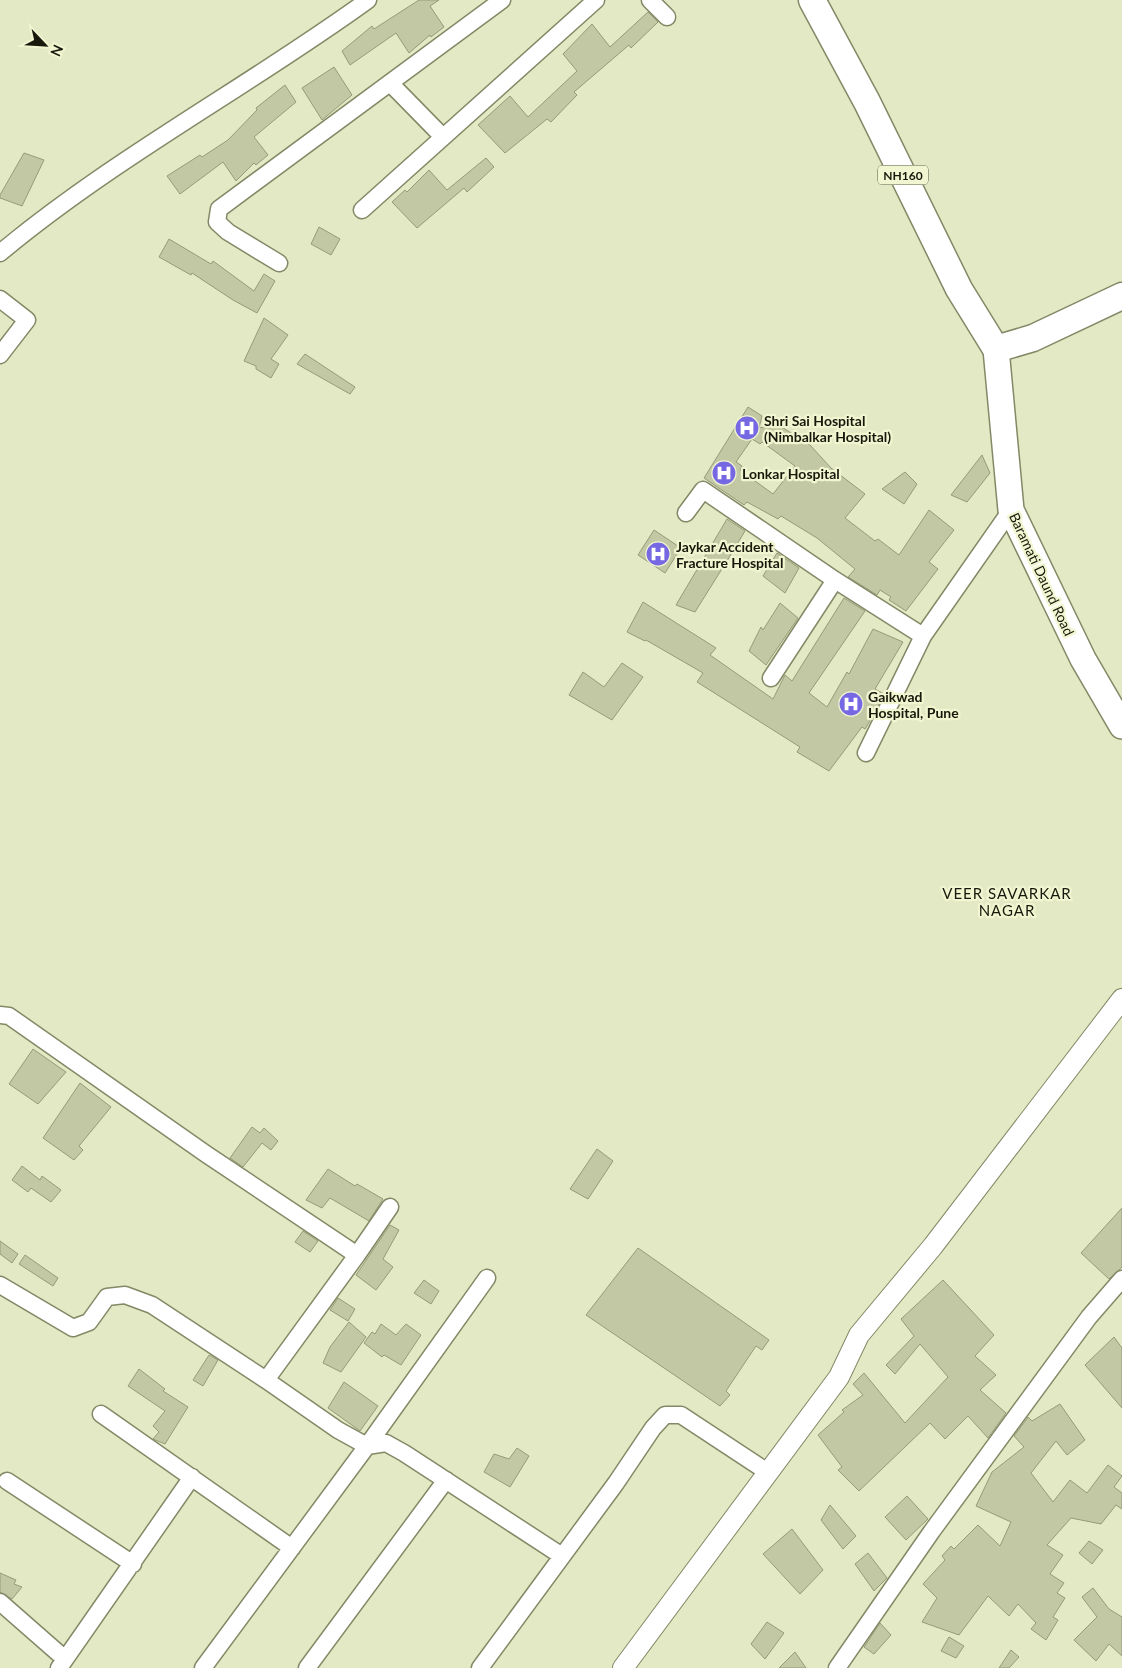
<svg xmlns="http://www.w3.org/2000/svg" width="1122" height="1668" viewBox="0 0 1122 1668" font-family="Lato,sans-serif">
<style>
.building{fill:#c3c8a4;stroke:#969a78;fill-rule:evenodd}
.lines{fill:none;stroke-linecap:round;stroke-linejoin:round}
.minor-casing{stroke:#848866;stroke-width:19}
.tertiary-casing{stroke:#848866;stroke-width:22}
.primary-casing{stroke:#848866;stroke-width:28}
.trunk-casing{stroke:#848866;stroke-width:29}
.minor{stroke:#fff;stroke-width:16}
.tertiary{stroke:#fff;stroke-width:20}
.primary{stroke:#fff;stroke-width:25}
.trunk{stroke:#fff;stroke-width:26}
.labels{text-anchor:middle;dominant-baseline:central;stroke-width:4.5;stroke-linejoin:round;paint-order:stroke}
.shield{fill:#f1f6d1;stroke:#595b47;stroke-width:1}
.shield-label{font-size:12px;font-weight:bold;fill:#18190c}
.poi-label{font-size:14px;font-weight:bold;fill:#18190c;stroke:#f1f6d1;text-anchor:start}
.street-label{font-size:14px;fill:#18190c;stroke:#f1f6d1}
.neighbourhood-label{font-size:15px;letter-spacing:1px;fill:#18190c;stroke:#f1f6d1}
</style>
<rect width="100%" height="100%" fill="#e3e9c4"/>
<path class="building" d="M419,0H439L430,6L444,27L431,37L430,35L409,53L396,33L350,65L342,51L372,26L374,29Z
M648,12L658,22L631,48L629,45L574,92L577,95L551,122L547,119L505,153L478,125L510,96L528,117L577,71L563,54L592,24L610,47Z
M334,67L352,95L322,120L302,88Z
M285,85L296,102L254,137L268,155L256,165L254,163L236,181L223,162L180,194L167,176L200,155L202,157L228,140L257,110L256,108Z
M24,153L44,160L22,206L0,198V195Z
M486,158L494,167L467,192L464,188L417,228L392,202L405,190L407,192L429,170L447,190Z
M319,227L340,239L331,255L311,244Z
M169,239L211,264L213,261L254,291L264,274L275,281L257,313L233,300L192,273L191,275L159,257Z
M264,318L288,335L271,359L279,364L271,378L256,369V366L244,361Z
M305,354L355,387L350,394L297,364Z
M748,407L762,416L759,428L777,424L810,445L831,468L865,494L845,518L875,541L878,539L899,555L929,510L954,530L929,562L938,569L906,611L889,600L891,597L880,590L877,595L848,577L855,569L817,538L781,516L778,519L747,502L744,505L704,478ZM752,439L760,444L762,442L795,466L773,494L740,470L742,466L736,462Z
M982,455L990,473L967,502L951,495Z
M905,472L917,484L904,504L882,489Z
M727,519L745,531L730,556L695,612L676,605Z
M654,530L681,548L665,573L638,555Z
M777,553L799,568L785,593L763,576Z
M844,598L865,611L809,693L827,707L847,672L849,674L873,629L903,642L875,689L884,694L876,711L865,729L862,727L829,771L797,752L800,747L697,682L703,673L646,640L645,641L627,632L643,602L716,648L710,655L773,699L785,675L792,681Z
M780,603L798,618L766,665L749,651L761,627L763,630Z
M622,663L643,677L612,720L569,695L583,672L604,687Z
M33,1049L66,1072L38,1104L9,1084Z
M80,1083L111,1107L79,1146L83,1150L74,1160L43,1138Z
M252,1127L260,1133L264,1128L278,1141L271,1150L262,1143L243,1167L230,1158Z
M597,1149L613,1161L588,1199L570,1189Z
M22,1166L40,1180L42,1176L61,1190L51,1202L31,1188L28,1192L12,1180Z
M328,1169L355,1186L357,1184L383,1199L369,1221L330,1198L322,1208L306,1200Z
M1122,1208V1267L1109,1279L1081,1253Z
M390,1225L399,1230L383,1259L393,1267L376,1290L356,1275Z
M303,1231L318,1241L310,1252L295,1242Z
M0,1241L18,1254L12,1263L0,1254Z
M638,1248L769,1340L762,1350L756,1346L726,1391L730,1395L720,1406L586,1315Z
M25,1255L58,1278L53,1286L19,1264Z
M424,1280L439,1291L431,1304L414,1293Z
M943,1280L994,1335L975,1356L996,1375L980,1390L1006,1413L988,1438L968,1416L945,1439L930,1423L859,1491L838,1470L842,1467L818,1435L844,1412L842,1410L863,1395L853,1384L864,1373L905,1423L948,1377L920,1344L895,1374L886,1365L914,1336L901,1319Z
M338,1298L355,1309L348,1321L330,1310Z
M349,1322L366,1337L341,1372L323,1363L330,1347Z
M381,1324L396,1335L406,1324L421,1335L401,1365L384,1355L382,1357L364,1343L372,1332L375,1334Z
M1114,1337L1122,1348V1408L1085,1365Z
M209,1355L218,1360L203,1386L193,1380Z
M139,1369L165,1389L163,1391L188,1407L165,1444L153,1439L159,1432L153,1426L165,1411L128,1386Z
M344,1382L378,1406L360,1431L328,1408Z
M1060,1404L1085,1440L1067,1455L1056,1441L1031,1473L1053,1502L1070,1480L1087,1493L1108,1465L1122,1476L1114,1487L1122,1493V1509L1116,1505L1101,1524L1071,1518L1047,1545L1063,1555L1050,1574L1064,1583L1057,1593L1065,1598L1053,1617L1058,1620L1046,1640L1031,1629L1036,1623L1018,1604L1009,1616L988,1596L959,1635L922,1622L937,1598L923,1584L945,1560L942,1556L951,1546L954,1549L978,1525L1000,1546L1011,1522L976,1506L992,1472L1024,1447L1014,1436L1026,1420L1028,1417L1032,1421Z
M517,1448L529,1456L510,1487L484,1472L494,1454L509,1459Z
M907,1496L928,1519L906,1540L885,1517Z
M830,1505L856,1536L843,1549L821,1520Z
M792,1529L823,1570L800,1594L763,1554Z
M1089,1541L1103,1550L1092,1564L1079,1553Z
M868,1553L887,1578L874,1591L855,1564Z
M0,1573L16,1580L14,1584L22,1587L12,1599L0,1592Z
M1093,1588L1109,1609L1122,1617V1656L1109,1644L1096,1661L1074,1640L1097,1617L1082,1597Z
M767,1622L784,1633L765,1659L751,1644Z
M880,1623L891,1635L874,1654L864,1647Z
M949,1637L964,1646L956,1658L941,1651Z
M1011,1650L1019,1657L1009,1668H999Z
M795,1652L806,1668H779Z"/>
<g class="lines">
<defs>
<path id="minor" d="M650,0L667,17
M391,84L443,137
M362,210L596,0
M0,253C114,158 248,87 368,0
M279,263L228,232L217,222L219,209L502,0
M0,299L27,320L0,355
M686,513L703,490L835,580
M771,678L835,580L923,636
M866,753L923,636L1011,510
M0,1015L9,1016L206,1154L357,1255L266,1380L338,1430L367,1446L386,1443L404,1453L562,1556
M357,1255L390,1207
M0,1285L73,1328L89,1322L107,1297L125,1295L152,1305L266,1380
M101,1414L292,1548
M7,1481L133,1564
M0,1602L65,1659
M59,1668L192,1477
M203,1668L367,1446L487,1278
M307,1668L446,1480
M480,1668L616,1483L653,1428L665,1415H681L769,1473
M837,1668L932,1531L1089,1317L1122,1279"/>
<path id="tertiary" d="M623,1668L839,1377L859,1335L933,1246L1122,999"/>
<path id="primary" d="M996,349L1011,510L1083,659L1122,726"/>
<path id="trunk" d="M812,0L867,102L959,289L996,349L1033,338L1122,296"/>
</defs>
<use href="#minor" class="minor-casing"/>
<use href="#tertiary" class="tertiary-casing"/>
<use href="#primary" class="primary-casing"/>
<use href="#trunk" class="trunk-casing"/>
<use href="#minor" class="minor"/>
<use href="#tertiary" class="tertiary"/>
<use href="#primary" class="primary"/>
<use href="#trunk" class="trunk"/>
</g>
<defs>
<symbol id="hospital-disc" viewBox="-11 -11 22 22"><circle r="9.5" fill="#7668e3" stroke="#f1f6d1"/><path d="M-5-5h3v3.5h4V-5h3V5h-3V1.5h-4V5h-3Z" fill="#fff"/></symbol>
</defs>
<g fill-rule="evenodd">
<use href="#hospital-disc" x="733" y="414" width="28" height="28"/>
<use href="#hospital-disc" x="710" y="459" width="28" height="28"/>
<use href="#hospital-disc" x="644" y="540" width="28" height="28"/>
<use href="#hospital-disc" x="837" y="690" width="28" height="28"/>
</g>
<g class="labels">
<rect class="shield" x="878" y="165.5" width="50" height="19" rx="4"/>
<g class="shield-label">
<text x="903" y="175">NH160</text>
</g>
<g class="poi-label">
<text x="764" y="420">Shri Sai Hospital<tspan x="764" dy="16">(Nimbalkar Hospital)</tspan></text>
<text x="742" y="473">Lonkar Hospital</text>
<text x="676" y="546">Jaykar Accident<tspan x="676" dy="16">Fracture Hospital</tspan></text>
<text x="868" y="696">Gaikwad<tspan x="868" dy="16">Hospital, Pune</tspan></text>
</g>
<g class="street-label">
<text transform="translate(1042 574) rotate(65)">Baramati Daund Road</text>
</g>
<g class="neighbourhood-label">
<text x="1007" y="893">VEER SAVARKAR<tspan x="1007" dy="17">NAGAR</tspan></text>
</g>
</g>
<g transform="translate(45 45) rotate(115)" stroke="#f1f6d1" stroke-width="4" paint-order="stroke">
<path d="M0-4L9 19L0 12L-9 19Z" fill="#18190c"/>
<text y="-8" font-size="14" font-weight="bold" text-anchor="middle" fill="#18190c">N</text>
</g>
</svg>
